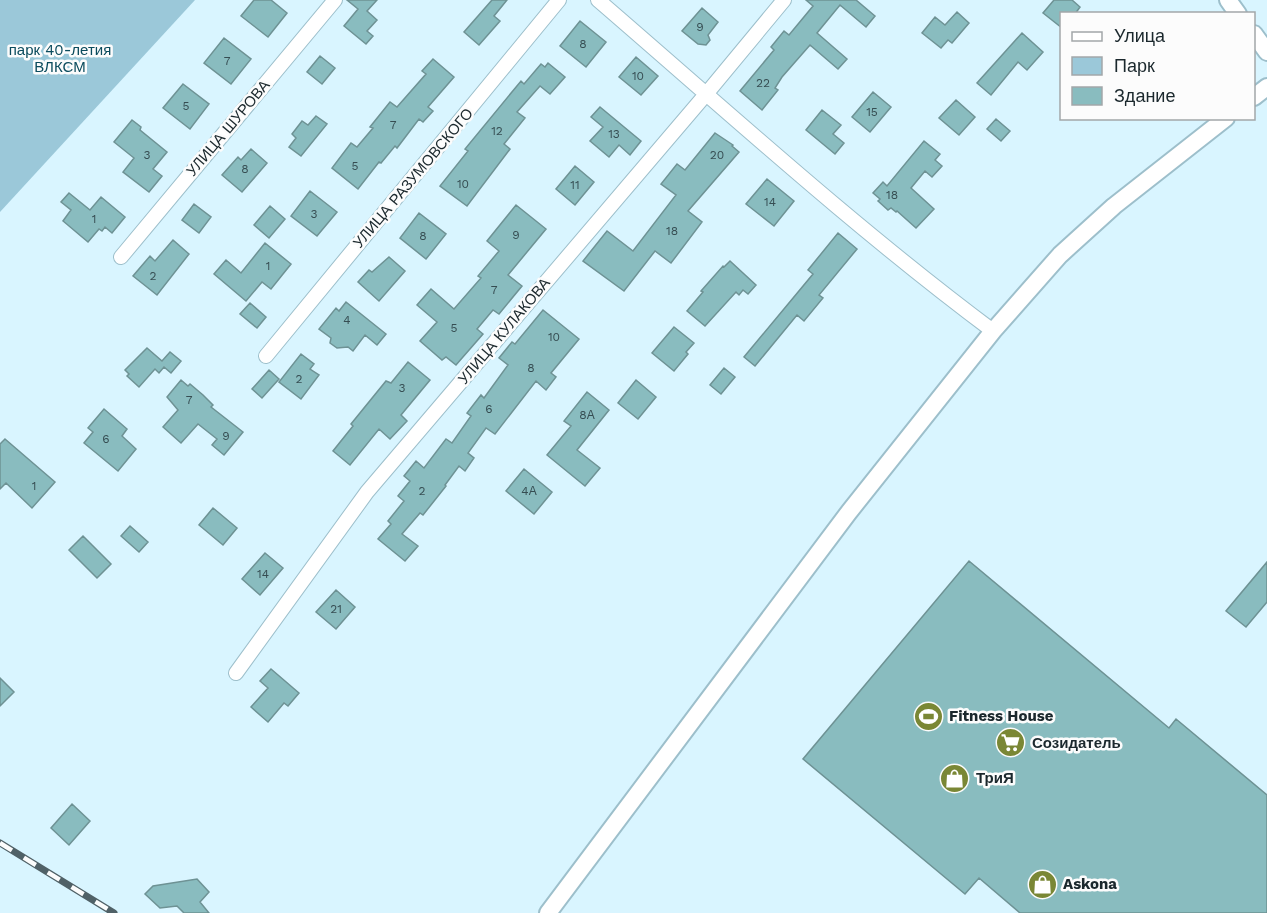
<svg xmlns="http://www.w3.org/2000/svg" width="1267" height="913" viewBox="0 0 1267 913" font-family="'Work Sans',sans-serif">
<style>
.green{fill:#9bc8d9}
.building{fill:#89bcbf;stroke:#6e9294;stroke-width:1.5}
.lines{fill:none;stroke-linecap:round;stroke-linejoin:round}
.minor-casing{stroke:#9dbfcb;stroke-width:16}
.tertiary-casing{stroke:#9dbfcb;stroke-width:20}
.minor{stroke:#fff;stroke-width:14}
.tertiary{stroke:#fff;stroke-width:16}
.rail-casing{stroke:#506167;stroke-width:7}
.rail{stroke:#fcfcfc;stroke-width:4.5;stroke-dasharray:14;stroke-linecap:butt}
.labels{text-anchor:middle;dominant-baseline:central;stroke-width:5;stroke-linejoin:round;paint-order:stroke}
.number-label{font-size:12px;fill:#364d52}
.park-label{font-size:15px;fill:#0a4b5d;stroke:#fcfcfc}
.street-label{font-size:15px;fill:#1b282d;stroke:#fcfcfc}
.poi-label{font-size:15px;font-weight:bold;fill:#1b282d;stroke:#fcfcfc;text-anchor:start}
</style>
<rect width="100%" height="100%" fill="#d9f5ff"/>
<path class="green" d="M0,0H195L0,212Z"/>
<path class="building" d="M254,0H271L287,13L268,37L241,16Z
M347,0H377L367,11L377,20L367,31L373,36L366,44L344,26L358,9Z
M492,0H507L494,16L500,21L479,45L464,32Z
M806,0H856L875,16L866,27L840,5L817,33L847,59L838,69L810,45L782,77L775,88L778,90L762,110L740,91L774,50L771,47L784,31L789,35L813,6Z
M1054,0H1072L1080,7L1075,14H1062V28L1043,13Z
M702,8L718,22L708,35L710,40L706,45L698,44L682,31Z
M957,12L969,23L952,43L948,40L941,48L922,33L935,17L945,25Z
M580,21L606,42L586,67L560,46Z
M1022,33L1043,52L1027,70L1018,62L991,95L977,83Z
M224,38L251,59L231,84L204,63Z
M320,56L335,68L322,84L307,72Z
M636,57L658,76L641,95L619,77Z
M433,59L454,77L428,107L433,111L423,122L419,119L397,148L395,146L381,163L379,162L358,189L332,168L351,143L357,147L373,128L370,127L390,102L397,107L426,74L422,71Z
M548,63L565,77L550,94L540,86L517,112L525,118L504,144L510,149L467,206L440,186L468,151L465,149L521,81L524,84L541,64L545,67Z
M183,84L209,104L190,129L163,108Z
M873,92L891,107L870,132L852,117Z
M956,100L975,117L959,135L939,118Z
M600,107L641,141L630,155L619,145L609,157L590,141L603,127L591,117Z
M822,110L841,125L833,134L844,143L835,154L806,130Z
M316,116L327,124L301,156L289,147L296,138L292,134L302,121L308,125Z
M996,119L1010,131L1001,141L987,129Z
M132,120L141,127L140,130L167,152L153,169L162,176L149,192L123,172L134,158L114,142Z
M715,133L733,145L732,146L739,152L688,211L702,222L671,263L655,251L624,291L583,261L607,231L633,251L676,195L661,184L677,164L685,170Z
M924,141L940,154L935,160L942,166L932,177L925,171L911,188L934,209L916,228L897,211L896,212L891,208L888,210L878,201L880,199L873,193L883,182L887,186Z
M251,149L267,163L242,192L222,175L238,157L241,160Z
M575,166L594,182L575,205L556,189Z
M767,179L794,201L774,226L746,204Z
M310,191L337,212L317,236L291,216Z
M69,193L90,210L101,197L125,217L112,233L105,227L102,231L99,229L88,242L63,221L71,210L61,202Z
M194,204L211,217L199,233L182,220Z
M516,205L546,229L508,275L522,286L499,314L493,310L477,329L483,334L456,365L446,357L442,360L420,341L437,322L417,305L431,289L454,309L481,278L478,276L499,251L487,241Z
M270,206L285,219L269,238L254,225Z
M419,213L446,234L426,259L400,238Z
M838,233L857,249L819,295L823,298L804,321L797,315L755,366L744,357L813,274L808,270Z
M173,240L189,254L157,295L133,276L150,256L155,261Z
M265,243L291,264L271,289L262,282L246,301L214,274L226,260L241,273Z
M389,257L405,271L379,301L358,282L369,270L372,272Z
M730,261L756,285L748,294L743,290L739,295L736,292L705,326L687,311L703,292L701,291L723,266L724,267Z
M346,302L386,334L377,345L365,335L353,351L348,347L337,348L330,343L331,338L319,329L336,308L339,311Z
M250,303L266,317L257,328L240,314Z
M543,310L579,339L551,373L556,377L546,390L536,381L495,434L486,428L468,453L474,458L465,471L459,466L445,485L446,486L423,515L420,513L402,534L418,546L405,561L378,539L391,524L388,521L404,501L398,496L410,481L404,476L416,461L424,468L446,439L452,443L471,416L467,413L481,395L484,398L508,365L499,358L512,342L515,344Z
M674,327L694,343L686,352L688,354L674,371L652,353Z
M147,348L162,361L170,352L181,361L171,373L164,367L159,373L155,369L139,387L127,376L129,374L125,370Z
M301,354L314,364L310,369L319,375L301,399L279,382Z
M408,362L430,380L401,415L407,421L390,439L379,429L350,465L333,451L353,426L351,424L386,381L391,383Z
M724,368L735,377L721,394L710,385Z
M269,370L279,379L262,398L252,389Z
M181,380L188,386L190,384L203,395L213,405L211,407L243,432L224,455L212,445L217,439L198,424L181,443L163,427L178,410L167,397Z
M636,380L656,397L638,419L618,403Z
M587,392L609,410L577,450L600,468L585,486L547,455L571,426L564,421Z
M104,409L127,429L122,436L136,449L118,471L84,443L93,432L88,428Z
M5,439L55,482L32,508L6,483L0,489V444Z
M524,469L552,492L534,514L506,491Z
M213,508L237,528L223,545L199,525Z
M130,526L148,542L139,552L121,536Z
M83,536L111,564L97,578L69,550Z
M265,553L283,568L260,595L242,579Z
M969,561L1169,728L1176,719L1267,795V913H1020L979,878L965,894L803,759Z
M1267,562V602L1246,627L1226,611Z
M336,590L355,607L336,629L316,612Z
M271,669L299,693L288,706L284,703L268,722L251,707L268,688L260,681Z
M0,678L14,692L0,706Z
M72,804L90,821L69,845L51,828Z
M197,879L209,892L200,902L209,913H184L177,906L160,908L145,894L153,886Z"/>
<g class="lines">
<defs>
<path id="minor" d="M598,0C728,112 855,228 993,331
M121,257L335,0
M266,356L559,0
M236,673L367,492L707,93L784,0"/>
<path id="tertiary" d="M1228,0L1238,14
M1254,34L1267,52
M1254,97L1267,87
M548,913L849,512L993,331L1060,255L1114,206L1226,118"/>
</defs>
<use href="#minor" class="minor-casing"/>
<use href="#tertiary" class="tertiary-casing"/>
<use href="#minor" class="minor"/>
<use href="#tertiary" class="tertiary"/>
<defs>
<path id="rail" d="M0,843L114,913"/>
</defs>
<use href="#rail" class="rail-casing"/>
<use href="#rail" class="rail"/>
</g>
<defs>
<symbol id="stadium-disc" viewBox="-11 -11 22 22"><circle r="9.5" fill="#7a8735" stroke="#fcfcfc"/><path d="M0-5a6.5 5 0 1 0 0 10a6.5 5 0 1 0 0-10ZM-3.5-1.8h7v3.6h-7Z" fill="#fff"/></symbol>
<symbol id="supermarket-disc" viewBox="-11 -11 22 22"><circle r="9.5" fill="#7a8735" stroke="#fcfcfc"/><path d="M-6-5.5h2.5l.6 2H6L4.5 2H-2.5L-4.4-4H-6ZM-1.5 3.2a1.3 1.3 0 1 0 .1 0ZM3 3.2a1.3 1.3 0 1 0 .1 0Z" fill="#fff"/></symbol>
<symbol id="shop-disc" viewBox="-11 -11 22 22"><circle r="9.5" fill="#7a8735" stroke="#fcfcfc"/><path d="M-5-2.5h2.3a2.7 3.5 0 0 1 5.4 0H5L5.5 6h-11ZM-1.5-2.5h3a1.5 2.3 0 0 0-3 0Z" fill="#fff"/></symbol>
</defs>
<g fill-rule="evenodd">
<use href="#stadium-disc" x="912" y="700" width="33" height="33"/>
<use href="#supermarket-disc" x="994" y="726" width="33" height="33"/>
<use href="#shop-disc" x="938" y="762" width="33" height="33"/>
<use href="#shop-disc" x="1026" y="868" width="33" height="33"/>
</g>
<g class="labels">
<g class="number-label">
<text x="700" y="27">9</text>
<text x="583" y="44">8</text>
<text x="227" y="61">7</text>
<text x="638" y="76">10</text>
<text x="763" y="83">22</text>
<text x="186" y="106">5</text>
<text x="872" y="112">15</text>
<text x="393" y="125">7</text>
<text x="497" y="131">12</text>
<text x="614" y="134">13</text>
<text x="147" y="155">3</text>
<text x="717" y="155">20</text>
<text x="355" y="166">5</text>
<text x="245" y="169">8</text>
<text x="463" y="184">10</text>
<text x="575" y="185">11</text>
<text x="892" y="195">18</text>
<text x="770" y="202">14</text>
<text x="314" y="214">3</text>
<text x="94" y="219">1</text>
<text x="672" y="231">18</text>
<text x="516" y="235">9</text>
<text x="423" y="236">8</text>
<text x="268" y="266">1</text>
<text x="153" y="276">2</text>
<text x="494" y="290">7</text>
<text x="347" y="320">4</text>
<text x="454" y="328">5</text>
<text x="554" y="337">10</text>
<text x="531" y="368">8</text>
<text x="299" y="379">2</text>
<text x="402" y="388">3</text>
<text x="189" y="400">7</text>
<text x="489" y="409">6</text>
<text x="587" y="415">8А</text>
<text x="226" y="436">9</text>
<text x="106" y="439">6</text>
<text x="34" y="486">1</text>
<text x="422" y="491">2</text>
<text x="529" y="491">4А</text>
<text x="263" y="574">14</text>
<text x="336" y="609">21</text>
</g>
<g class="park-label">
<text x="60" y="50">парк 40-летия<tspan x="60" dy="17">ВЛКСМ</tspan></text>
</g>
<g class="street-label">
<text transform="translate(228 128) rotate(-50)">УЛИЦА ШУРОВА</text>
<text transform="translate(413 178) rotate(-50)">УЛИЦА РАЗУМОВСКОГО</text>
<text transform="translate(504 331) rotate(-50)">УЛИЦА КУЛАКОВА</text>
</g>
<g class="poi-label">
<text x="949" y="716">Fitness House</text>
<text x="1032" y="743">Созидатель</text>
<text x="976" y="778">ТриЯ</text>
<text x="1063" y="884">Askona</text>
</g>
</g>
<rect x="1060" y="12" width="195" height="108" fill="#fcfcfc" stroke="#a2a7a9" stroke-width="1.5"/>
<rect x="1072" y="32" width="30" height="9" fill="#ffffff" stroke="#a2a7a9" stroke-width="1.5"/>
<text x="1114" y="42" font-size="18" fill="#1b282d">Улица</text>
<rect x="1072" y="57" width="30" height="18" fill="#9bc8d9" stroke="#a2a7a9" stroke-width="1.5"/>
<text x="1114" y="72" font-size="18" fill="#1b282d">Парк</text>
<rect x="1072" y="87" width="30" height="18" fill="#89bcbf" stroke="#a2a7a9" stroke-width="1.5"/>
<text x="1114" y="102" font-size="18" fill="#1b282d">Здание</text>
</svg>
